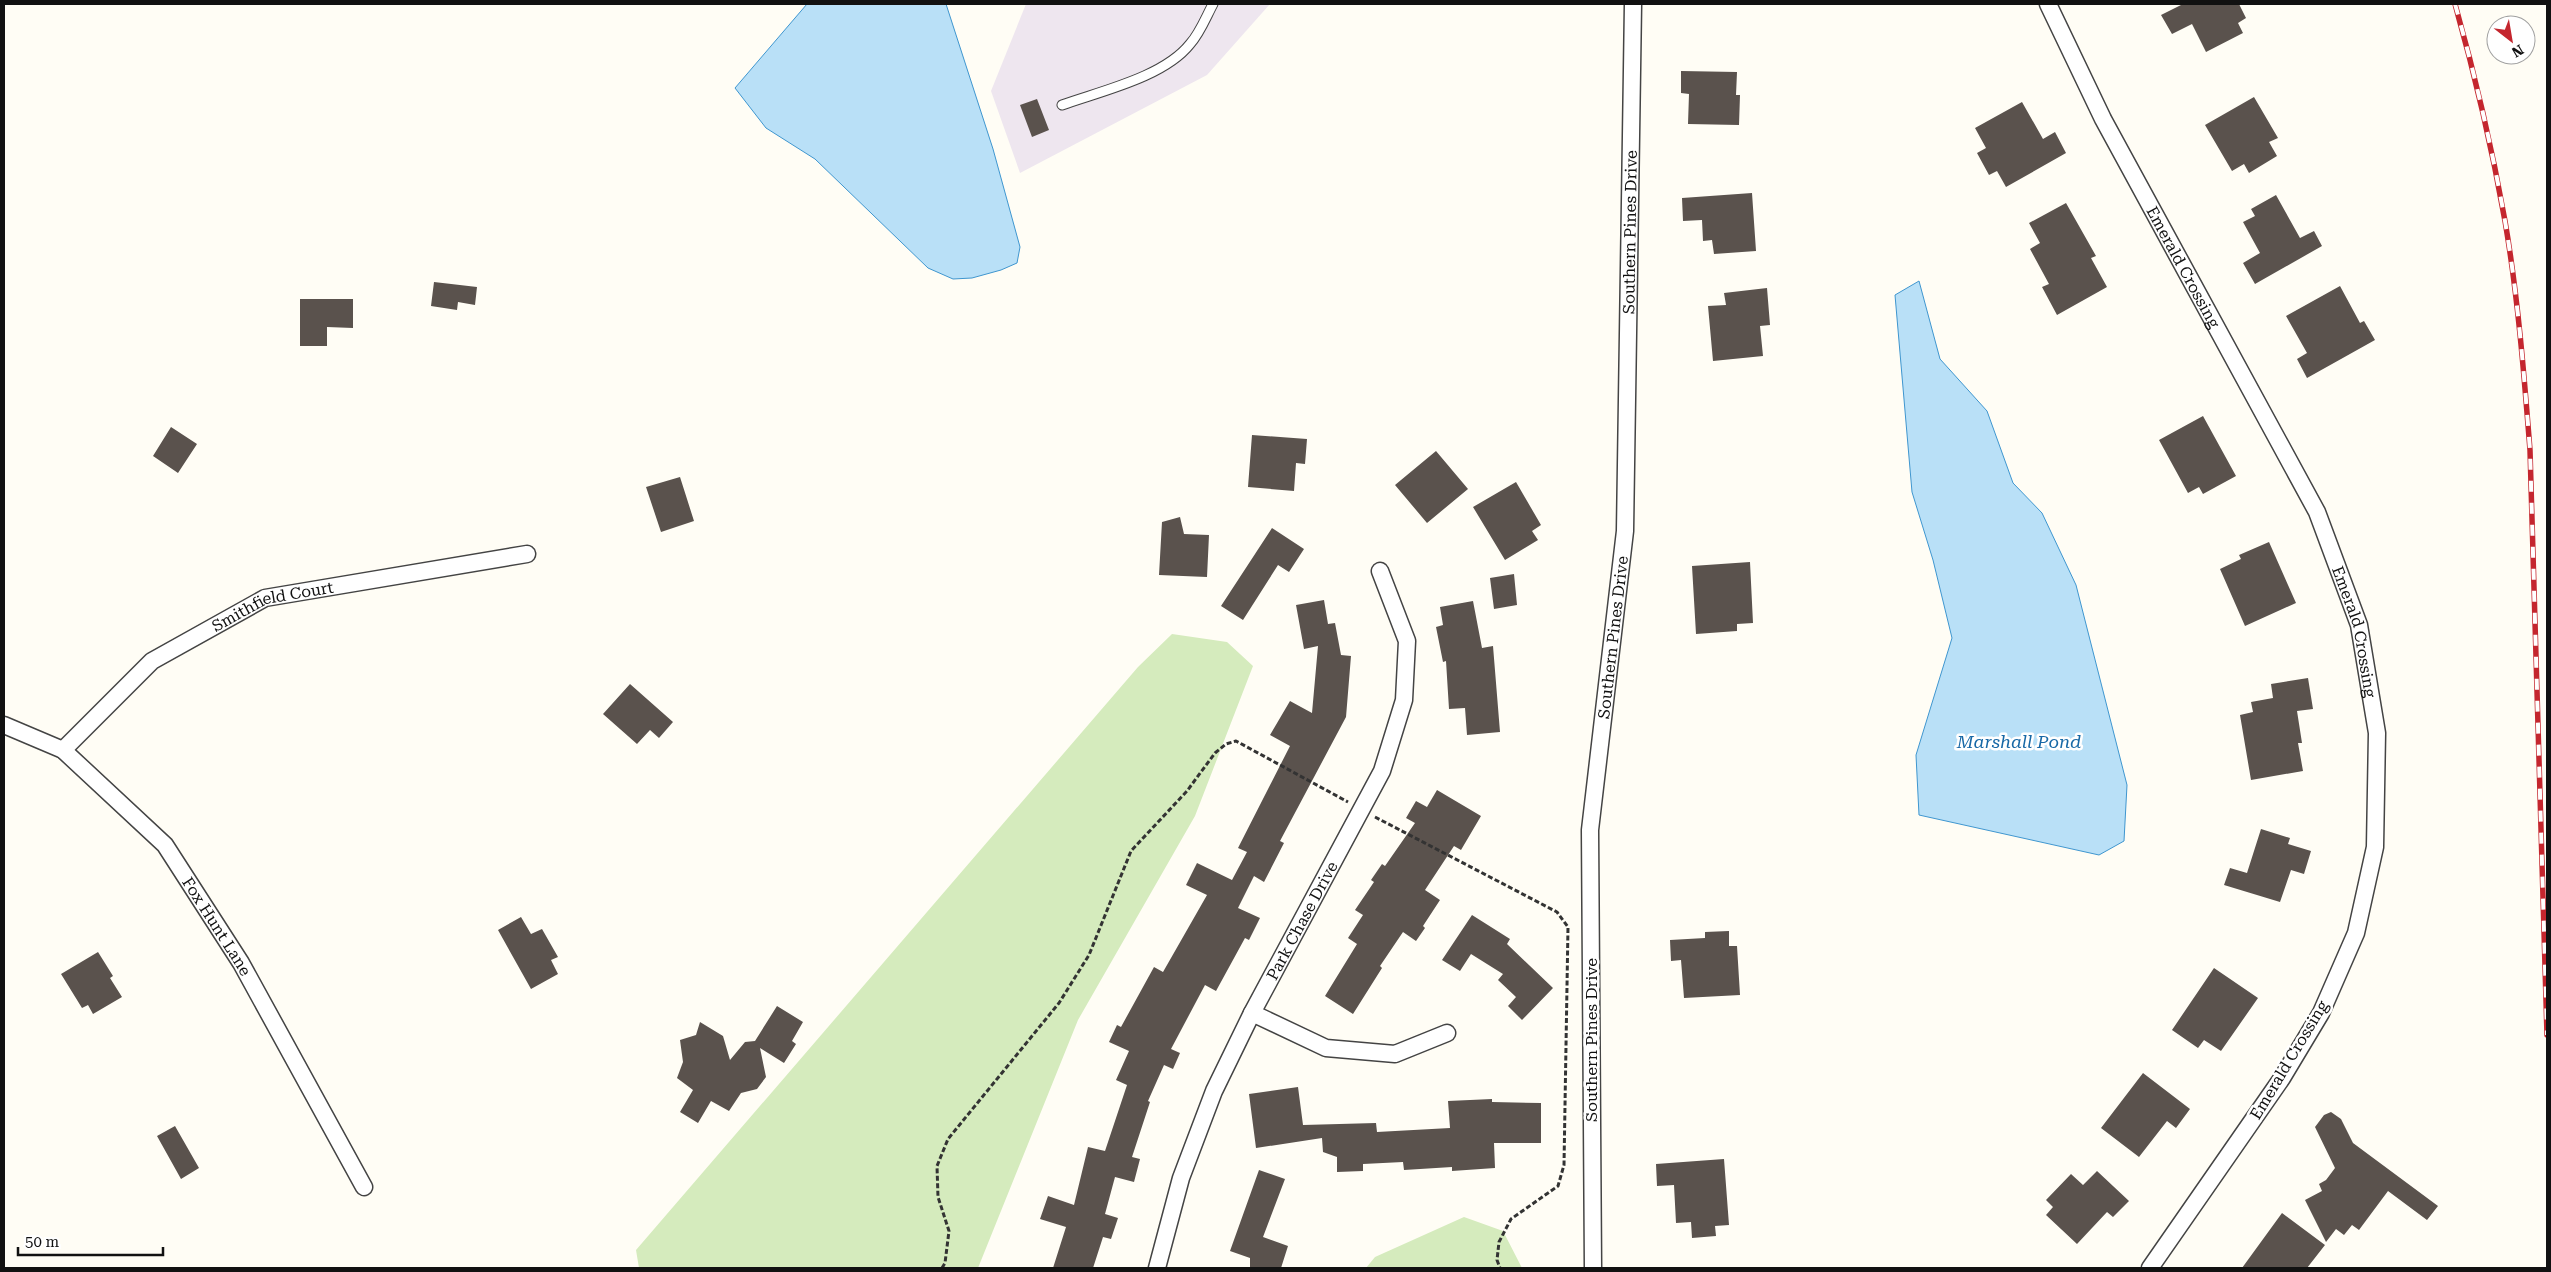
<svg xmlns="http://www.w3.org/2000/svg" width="2551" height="1272" viewBox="0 0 2551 1272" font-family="'Roboto Serif',serif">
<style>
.industrial{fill:#eee6ef}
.green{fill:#d5ebbd}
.water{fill:#b9e0f7;stroke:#3f96cf}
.building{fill:#5a524d}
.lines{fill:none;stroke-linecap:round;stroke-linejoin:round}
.service-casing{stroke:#444;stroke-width:11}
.minor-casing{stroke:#444;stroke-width:19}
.path{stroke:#333;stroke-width:3;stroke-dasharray:5 2.5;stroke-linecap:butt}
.service{stroke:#fff;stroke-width:9}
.minor{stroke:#fff;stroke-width:16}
.rail-casing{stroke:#c4262e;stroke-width:5.5}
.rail{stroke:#fff;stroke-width:4;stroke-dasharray:11;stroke-linecap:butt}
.labels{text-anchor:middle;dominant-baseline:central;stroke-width:5;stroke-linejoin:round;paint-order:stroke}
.street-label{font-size:16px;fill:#111;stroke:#fff}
.water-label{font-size:18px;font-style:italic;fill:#1768a6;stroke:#fff}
</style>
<rect width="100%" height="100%" fill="#fffdf5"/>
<path class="industrial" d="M1026,4H1270L1207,75L1020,173L991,91Z"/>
<path class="green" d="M1172,634L1227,642L1253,666L1195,816L1078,1020L978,1268H639L636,1250L1138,667Z
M1464,1217L1503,1231L1522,1268H1366L1375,1257Z"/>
<path class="water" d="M807,4H946L993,149L1020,247L1017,263L1001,270L972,278L953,279L928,268L815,159L766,128L735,88Z
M1919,281L1940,359L1987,411L2013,483L2042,513L2076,585L2127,785L2124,841L2099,855L1919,815L1916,755L1952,638L1933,560L1912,492L1895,295Z"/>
<path class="building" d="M2183,4H2239L2246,18L2238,23L2243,33L2206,52L2192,24L2172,34L2161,15Z
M1681,71L1737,72L1736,95H1740L1739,125L1688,124L1689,94L1681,93Z
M2254,97L2278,138L2269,142L2277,156L2249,173L2244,164L2232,171L2205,125Z
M1037,99L1049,130L1032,137L1020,105Z
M2022,102L2043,139L2055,132L2066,153L2006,187L1997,171L1989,175L1977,153L1986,148L1975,128Z
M1752,193L1756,251L1714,254L1712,240L1703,241L1702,220L1683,221L1682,198Z
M2276,195L2300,238L2314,231L2322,246L2255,284L2243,263L2260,253L2243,222L2255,216L2251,209Z
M2066,203L2096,256L2091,258L2107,287L2057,315L2042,287L2049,284L2030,249L2040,243L2029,223Z
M434,282L477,287L475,305L458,302L457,310L431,306Z
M2340,286L2360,323L2364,321L2375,340L2307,378L2297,359L2307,353L2286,316Z
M1767,288L1770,325L1760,326L1763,356L1713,361L1708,306L1726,305L1724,293Z
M300,299H353V328L327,327V346H300Z
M2203,416L2236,476L2203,494L2199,487L2188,493L2159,440Z
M171,427L197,444L178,473L153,456Z
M1252,435L1307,439L1305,464L1296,463L1294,491L1248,487Z
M1436,451L1468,489L1427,523L1395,485Z
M680,477L694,521L661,532L646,487Z
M1516,482L1541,525L1532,531L1538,540L1505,560L1473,507Z
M1180,517L1184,534L1209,535L1207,577L1159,575L1162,522Z
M1272,528L1304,549L1289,572L1278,565L1243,620L1221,606Z
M2269,542L2296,603L2245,626L2220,569L2241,559L2239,555Z
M1750,562L1753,623L1737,624V631L1696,634L1692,566Z
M1514,574L1517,605L1494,609L1490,578Z
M1324,600L1328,624L1335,623L1341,655L1351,656L1346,717L1280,841L1284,843L1264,882L1254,876L1238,908L1260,918L1249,940L1245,938L1216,991L1205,985L1171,1049L1180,1053L1173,1069L1164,1065L1148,1101L1150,1102L1132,1157L1140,1159L1134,1182L1115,1177L1105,1214L1118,1218L1111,1239L1103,1237L1093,1268H1053L1066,1227L1040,1219L1048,1196L1074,1205L1088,1147L1105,1151L1127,1085L1116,1080L1129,1051L1109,1042L1117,1025L1121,1027L1154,967L1163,972L1207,895L1186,885L1197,863L1232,880L1247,852L1238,848L1290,746L1270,735L1290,701L1312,713L1318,646L1304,649L1296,605Z
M1473,601L1482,648L1493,646L1500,732L1467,735L1465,708L1449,709L1446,661L1443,662L1436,627L1443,625L1440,607Z
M2308,678L2313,709L2297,711L2302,743H2298L2303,771L2251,780L2240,715L2253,712L2251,702L2273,698L2271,684Z
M630,684L673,722L659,738L650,730L637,744L603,714Z
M1437,790L1481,816L1461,850L1454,846L1425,890L1440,900L1423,926L1425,928L1416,941L1403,932L1380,966L1382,968L1353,1014L1325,996L1357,944L1348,938L1363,915L1355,910L1374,882L1371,880L1382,864L1385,866L1415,823L1406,818L1416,801L1427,807Z
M2261,829L2290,838L2288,844L2311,851L2304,874L2291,870L2280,902L2224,885L2230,868L2247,873Z
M1472,915L1510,939L1507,944L1553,988L1522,1020L1508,1006L1516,997L1498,980L1503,974L1471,954L1460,971L1442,960Z
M521,917L531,934L542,929L558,957L551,960L558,974L531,989L498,930Z
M1729,931V946H1737L1740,995L1684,998L1681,960L1671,961L1670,940L1705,938V932Z
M98,952L113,976L110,978L122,997L93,1014L88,1005L82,1008L61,974Z
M2214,968L2258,998L2221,1051L2204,1040L2198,1048L2172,1030Z
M777,1006L803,1022L792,1041L796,1044L784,1063L760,1048L766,1077L757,1089L741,1093L729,1111L711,1101L698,1123L680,1112L693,1090L677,1078L683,1062L680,1040L696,1035L700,1022L723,1036L730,1060L745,1042L755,1041Z
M2143,1073L2190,1109L2176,1128L2167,1121L2139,1157L2101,1128Z
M1298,1087L1303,1125L1376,1123L1377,1132L1450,1128L1448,1101L1492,1099V1102L1541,1103V1143H1494L1495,1168L1452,1171V1167L1404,1170L1403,1162L1363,1164V1171L1337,1172V1157L1323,1152L1322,1138L1256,1148L1249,1094Z
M2331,1112L2341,1119L2353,1143L2438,1206L2427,1220L2388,1191L2359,1230L2352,1225L2344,1235L2336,1229L2326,1242L2305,1200L2322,1191L2319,1184L2326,1180L2335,1168L2315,1127L2324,1115Z
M175,1126L199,1168L181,1179L157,1136Z
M1724,1159L1729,1225L1715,1226L1716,1236L1692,1238L1691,1222L1676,1223L1674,1185L1657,1186L1656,1164Z
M1259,1170L1285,1179L1263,1237L1288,1246L1281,1268H1250V1258L1230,1251Z
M2097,1171L2129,1201L2113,1217L2107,1212L2077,1244L2046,1215L2053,1207L2046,1200L2071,1174L2083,1185Z
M2282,1213L2325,1245L2307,1268H2242Z"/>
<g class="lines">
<defs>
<path id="service" d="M1062,105C1101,91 1164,77 1190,44C1200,33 1206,17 1213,4"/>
<g id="minor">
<path id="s1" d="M2048,4L2103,119L2317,512L2359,625L2377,733L2375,847L2356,933L2321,1013L2282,1078L2150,1268"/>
<path id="s2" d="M4,725L63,750L165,845L241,963L364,1187"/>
<path id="s3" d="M63,750L152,661L265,598L527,554"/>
<path d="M1252,1013L1326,1048L1395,1054L1447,1033"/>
<path id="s4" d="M1157,1268L1181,1178L1214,1091L1252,1013L1382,771L1404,700L1407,641L1380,571"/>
<path id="s5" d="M1593,1268L1590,830L1625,531L1633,4"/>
</g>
</defs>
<use href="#service" class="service-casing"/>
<use href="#minor" class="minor-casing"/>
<path class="path" d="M1375,817L1557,912L1568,927L1564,1165L1558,1186L1511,1219L1499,1242L1497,1260L1500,1268
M942,1268L945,1263L949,1231L938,1197L937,1166L948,1139L1059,1003L1089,955L1131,851L1187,791L1215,753L1226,744L1236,741L1348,802"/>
<use href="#service" class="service"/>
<use href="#minor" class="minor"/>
<defs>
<path id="rail" d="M2455,4C2475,75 2492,148 2505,221C2518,297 2524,374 2530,450L2547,1035"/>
</defs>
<use href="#rail" class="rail-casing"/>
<use href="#rail" class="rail"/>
</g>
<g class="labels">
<g class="street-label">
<text stroke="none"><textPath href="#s5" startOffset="1038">Southern Pines Drive</textPath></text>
<text stroke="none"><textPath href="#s1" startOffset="296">Emerald Crossing</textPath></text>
<text stroke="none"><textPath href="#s3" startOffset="260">Smithfield Court</textPath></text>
<text stroke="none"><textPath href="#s1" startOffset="701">Emerald Crossing</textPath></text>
<text stroke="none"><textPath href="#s5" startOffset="632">Southern Pines Drive</textPath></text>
<text stroke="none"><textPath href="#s4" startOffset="378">Park Chase Drive</textPath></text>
<text stroke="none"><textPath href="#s2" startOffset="300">Fox Hunt Lane</textPath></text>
<text transform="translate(1591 1040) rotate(-90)">Southern Pines Drive</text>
<text transform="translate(2289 1060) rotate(-59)">Emerald Crossing</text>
</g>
<g class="water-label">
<text x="2019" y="741">Marshall Pond</text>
</g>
</g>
<rect width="2551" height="1272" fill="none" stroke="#111111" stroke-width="10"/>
<g transform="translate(2511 40) rotate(149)"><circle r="24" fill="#ffffff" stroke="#a0a0a0"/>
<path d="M0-4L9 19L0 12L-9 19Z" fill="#c4262e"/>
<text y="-8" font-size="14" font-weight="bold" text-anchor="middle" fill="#111111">N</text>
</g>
<path d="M18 1247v8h145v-8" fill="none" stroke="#111111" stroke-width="2.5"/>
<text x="25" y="1247" font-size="15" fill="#111111" stroke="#ffffff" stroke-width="4" paint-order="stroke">50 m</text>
</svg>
